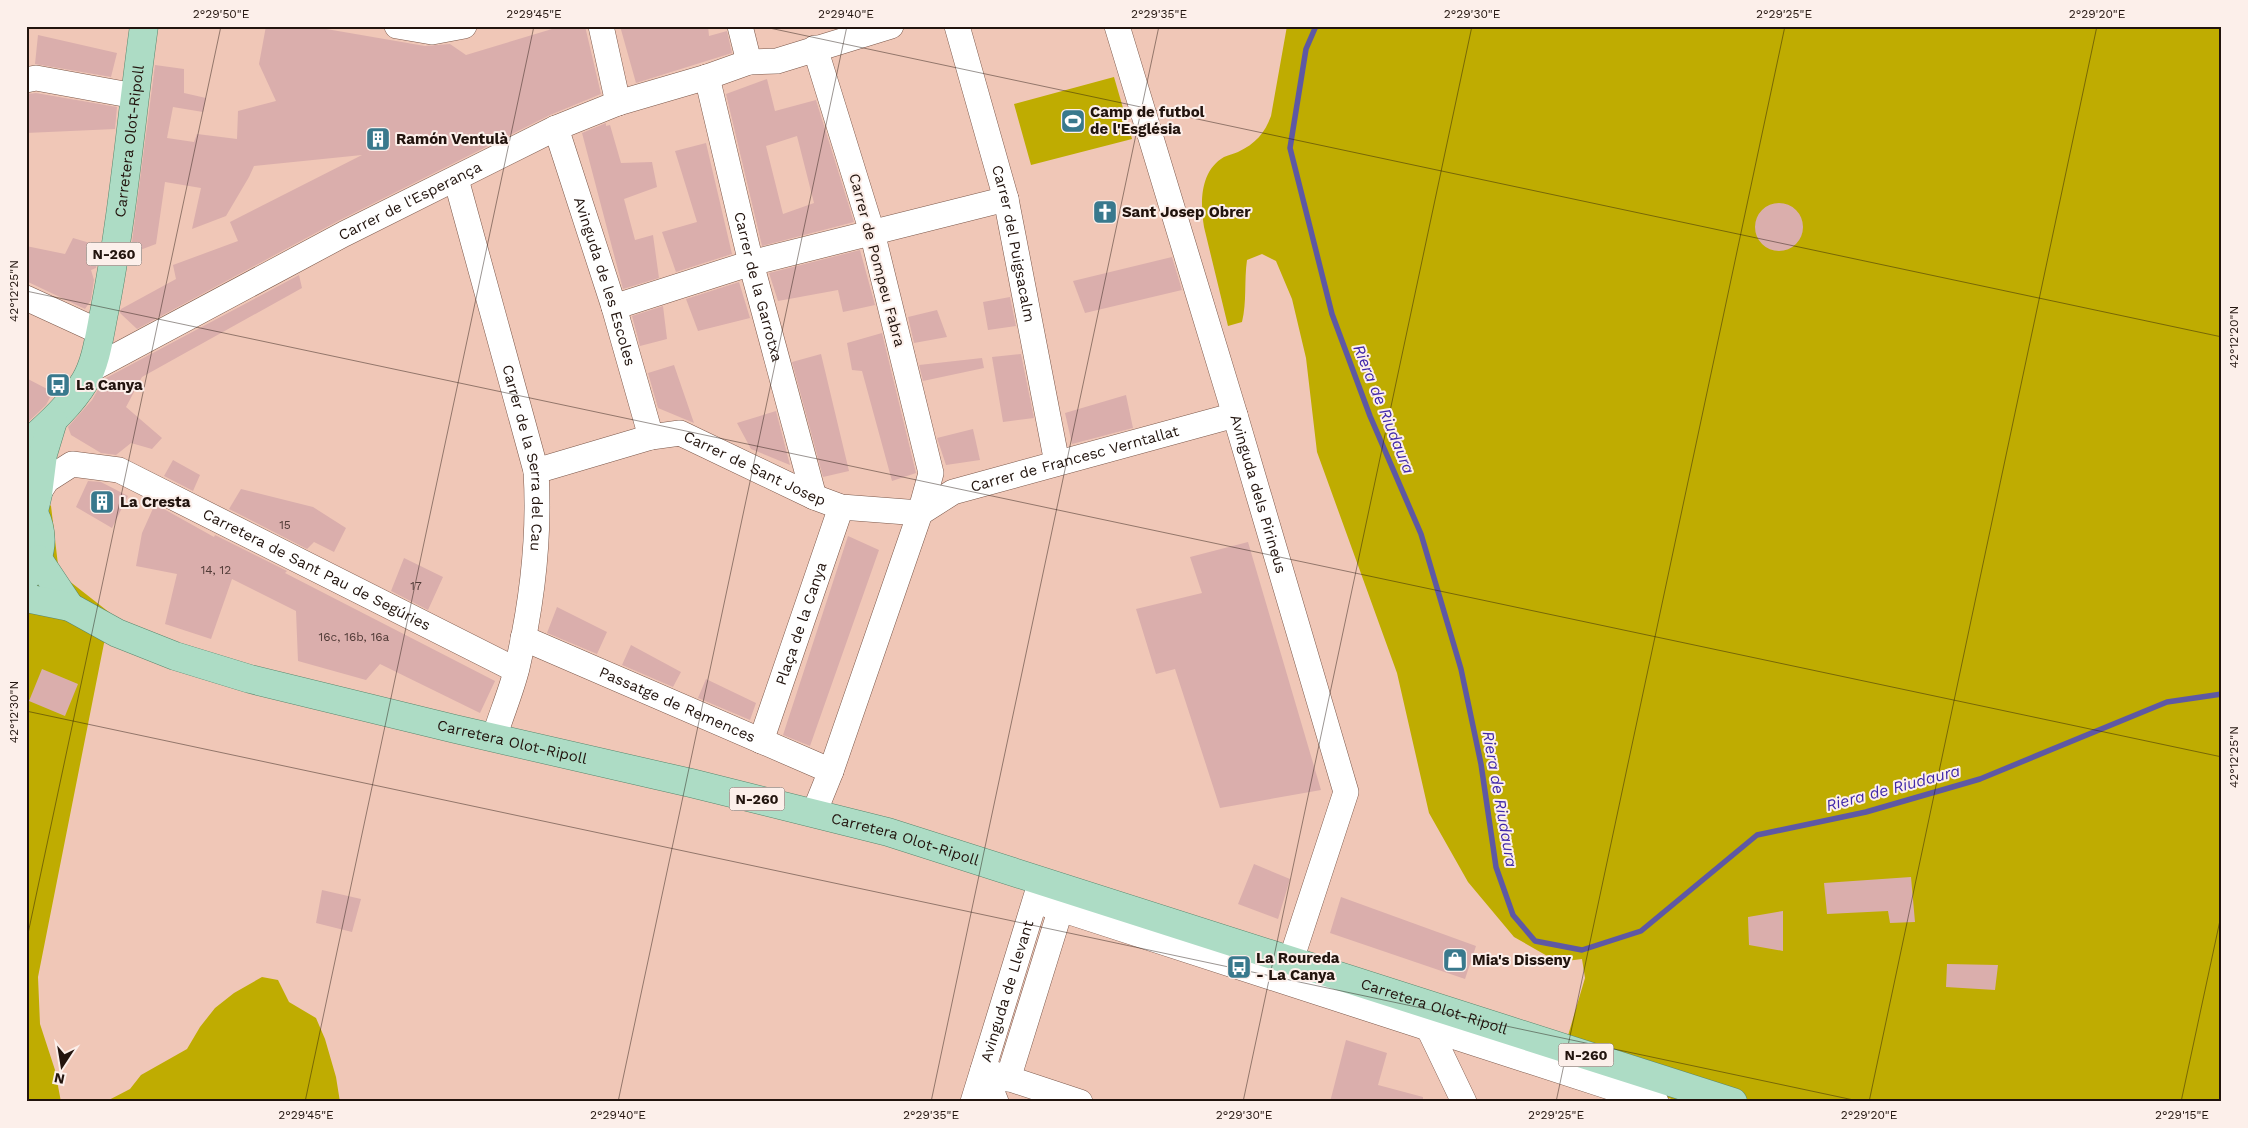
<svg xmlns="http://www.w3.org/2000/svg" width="2248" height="1128" viewBox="0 0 2248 1128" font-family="'Work Sans',sans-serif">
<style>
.green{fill:#bfac01}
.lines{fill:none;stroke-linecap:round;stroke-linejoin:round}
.stream{stroke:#5e58a4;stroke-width:5.5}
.building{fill:#daaeac;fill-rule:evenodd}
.minor-casing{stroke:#7b5749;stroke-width:26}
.major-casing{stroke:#59866c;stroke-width:29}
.minor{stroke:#fff;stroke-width:25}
.major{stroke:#addcc5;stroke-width:28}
.ticks{fill:none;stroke:#22140e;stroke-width:1;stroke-opacity:0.45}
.labels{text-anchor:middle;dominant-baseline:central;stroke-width:4;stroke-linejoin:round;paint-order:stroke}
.number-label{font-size:12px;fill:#503a36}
.shield{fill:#fcefea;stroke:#635650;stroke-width:1}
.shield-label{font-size:14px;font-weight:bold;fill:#22140e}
.poi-label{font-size:15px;font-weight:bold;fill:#22140e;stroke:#fcefea;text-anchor:start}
.street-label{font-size:15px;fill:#22140e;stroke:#fcefea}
.water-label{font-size:16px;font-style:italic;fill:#4028aa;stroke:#fcefea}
.neatline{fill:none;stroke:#22140e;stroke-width:2}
.ticks-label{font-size:12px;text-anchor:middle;fill:#22140e}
</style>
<rect width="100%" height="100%" fill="#f0c7b7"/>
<path class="green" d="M1287,26H2222V1102H1681L1564,1064L1567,1039L1585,978L1582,959L1566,961L1549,957L1514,937L1468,882L1429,813L1397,673L1317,452L1306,358L1292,299L1276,261L1262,254L1247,260C1244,281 1247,302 1242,322L1228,326L1204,227C1200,202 1200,171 1224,157C1228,155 1234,154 1238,152C1255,144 1265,133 1271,116Z
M1114,77L1132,139L1031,165L1014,104Z
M26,482L51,506L59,573L110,613L38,977L40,1024L55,1070L61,1102H26Z
M262,977L278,980L289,1002L316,1018L325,1039L336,1077L340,1102H105L130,1089L141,1075L187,1049L200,1027L215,1008L234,993Z"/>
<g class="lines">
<path class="stream" d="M1316,26L1306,49L1290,148L1332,314L1370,416L1421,534L1461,669L1481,764L1496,867L1513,915L1535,941L1582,950L1641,931L1757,835L1866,812L1980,779L2167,702L2222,694"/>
</g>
<path class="building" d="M266,26H309L425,46L450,44L466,55L562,26H585L601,94L550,115L338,221L137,329L120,313L121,309L176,279L173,265L238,241L230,222L362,155L254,166L249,177L226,216L192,229L201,188L165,182L156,244L140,250L131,249L155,65L184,69V93L206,98L203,112L173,107L167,138L194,142L197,134L237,139L238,111L276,101L259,64Z
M620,26H708L709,36L727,31L732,53L636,83Z
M38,35L117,53L111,77L35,64Z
M767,79L775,111L816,100L854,222L762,246L726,94ZM797,136L814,203L783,214L766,146Z
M36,93L117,107L115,129L26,133V94Z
M606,123V126L610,125L621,163L652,162L657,187L624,199L635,240L653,235L659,278L623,289L582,133Z
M706,143L732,254L676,272L662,232L697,222L675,151Z
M1755 227a24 24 0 1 1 48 0a24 24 0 1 1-48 0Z
M73,238L100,246L96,268L91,270L94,280L91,300L85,309L26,281V246L65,254Z
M860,250L875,305L843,312L838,290L778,301L769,273Z
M1172,257L1182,290L1085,313L1073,281Z
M299,275L302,288L142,377L126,407L162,438L152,449L131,443L116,455L101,453L71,435L68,427L92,400L104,379Z
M739,282L750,318L698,331L686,299Z
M1010,297L1016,326L988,330L983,302Z
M663,306L667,339L640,346L632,316Z
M937,310L947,337L914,343L908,317Z
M882,333L916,473L892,481L862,371L852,370L847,343Z
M821,354L849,471L823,477L792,362Z
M1021,354L1034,418L1003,422L992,357Z
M982,358L984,368L923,381L919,365Z
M674,365L694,423L658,408L648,373Z
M26,378L53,392L46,405L26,424Z
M1126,395L1133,428L1072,444L1065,413Z
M776,411L790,465L751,449L737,423Z
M973,429L980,460L946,465L937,438Z
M173,460L200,475L193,491L164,476Z
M88,481L101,482L128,496L112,528L76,507Z
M241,489L313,507L346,528L334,552L314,542L307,549L229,509Z
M155,504L214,537L215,535L287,571L285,573L495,681L480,713L380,664L366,680L298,661L296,611L232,579L211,639L165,624L177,574L136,566L142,533Z
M848,536L879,550L810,746L783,735Z
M1248,542L1321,790L1220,808L1175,669L1156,674L1136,609L1202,593L1190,557Z
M404,558L443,577L428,610L391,591Z
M557,607L607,632L597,654L547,633Z
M631,645L681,672L673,687L622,665Z
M42,669L78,684L65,716L29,701Z
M706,679L756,703L750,720L698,698Z
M1254,864L1290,879L1278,919L1238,904Z
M1911,877L1915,922L1890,923L1888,911L1827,914L1824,883Z
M322,890L361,899L352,932L316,923Z
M1341,897L1476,946L1465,979L1330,933Z
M1783,911V951L1749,945L1748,917Z
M1947,964L1998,965L1995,990L1946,987Z
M1346,1040L1387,1053L1378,1085L1423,1097V1102H1330Z"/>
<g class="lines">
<defs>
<g id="minor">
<path d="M397,26L432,32L464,26"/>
<path d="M601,26L618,103"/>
<path d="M740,26L749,62"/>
<path id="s1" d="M957,26L1006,199L1057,463"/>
<path id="s2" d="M1117,26L1235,415L1346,792L1291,960"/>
<path id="s3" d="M707,77L751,263L814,497"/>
<path d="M26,80L36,78L135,96"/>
<path id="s4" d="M556,128L614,307L651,437"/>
<path id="s5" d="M456,179L536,471C540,537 532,604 517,668C511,692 501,715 494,738"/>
<path d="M26,298L100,332"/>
<path d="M614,307L751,263L1006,199"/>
<path id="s6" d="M90,370L344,234L556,128L618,103L707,77L749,62L777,61L891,26"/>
<path id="s7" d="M536,471L651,437L680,433L814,497L841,507L920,513L953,492L1235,415"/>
<path id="s8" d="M38,494L47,480L72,464L119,470L516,670"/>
<path id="s9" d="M523,638L831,771"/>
<path id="s10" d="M761,741L841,507"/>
<path d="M814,813L831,771L920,513L931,473L872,232L815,48"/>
<path d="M1036,901L1656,1102"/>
<path d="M1429,1029L1464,1102"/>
<path d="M983,1070L996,1102"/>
<path d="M992,1073L1080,1102"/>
<path d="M1008,1079L1061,908"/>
<path id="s11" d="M973,1102L1040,884"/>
</g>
<g id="major">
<path id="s12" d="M26,445C47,426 70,406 85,381C97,361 100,331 105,308C123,215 131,120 144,26"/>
<path d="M26,501C45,525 46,554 26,577"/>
<path d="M34,511L38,494L43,454L53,421"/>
<path d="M38,559L70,607"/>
<path id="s13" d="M26,598L70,607L117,633L175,656L250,679L455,729L691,783L888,832L1733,1102"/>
</g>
</defs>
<use href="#minor" class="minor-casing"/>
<use href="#major" class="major-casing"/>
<use href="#minor" class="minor"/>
<use href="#major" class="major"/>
</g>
<path class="ticks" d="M760,26L2222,337M26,291L2222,757M26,711L1863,1102M26,943L221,26M305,1102L534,26M618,1102L847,26M931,1102L1159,26M1243,1102L1472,26M1556,1102L1785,26M1869,1102L2097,26M2181,1102L2222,911"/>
<defs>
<symbol id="stadium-square" viewBox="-11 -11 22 22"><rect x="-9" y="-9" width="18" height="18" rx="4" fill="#39798d" stroke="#fcefea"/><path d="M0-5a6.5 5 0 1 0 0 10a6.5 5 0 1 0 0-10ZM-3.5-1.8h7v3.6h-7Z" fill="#fff"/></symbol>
<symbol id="building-square" viewBox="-11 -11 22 22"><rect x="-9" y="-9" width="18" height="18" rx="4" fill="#39798d" stroke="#fcefea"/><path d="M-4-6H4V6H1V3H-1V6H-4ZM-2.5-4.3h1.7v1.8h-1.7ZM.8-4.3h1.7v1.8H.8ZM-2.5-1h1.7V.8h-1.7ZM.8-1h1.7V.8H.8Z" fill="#fff"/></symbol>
<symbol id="church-square" viewBox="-11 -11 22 22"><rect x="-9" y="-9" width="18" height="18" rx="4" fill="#39798d" stroke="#fcefea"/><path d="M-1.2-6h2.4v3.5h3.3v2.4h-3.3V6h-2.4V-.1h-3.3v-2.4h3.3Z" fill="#fff"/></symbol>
<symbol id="bus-square" viewBox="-11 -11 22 22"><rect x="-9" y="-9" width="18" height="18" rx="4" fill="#39798d" stroke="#fcefea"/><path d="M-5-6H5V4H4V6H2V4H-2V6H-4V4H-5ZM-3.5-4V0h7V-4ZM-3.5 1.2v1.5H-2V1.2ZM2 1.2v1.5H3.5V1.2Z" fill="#fff"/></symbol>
<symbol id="shop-square" viewBox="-11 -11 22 22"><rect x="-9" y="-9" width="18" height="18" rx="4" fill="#39798d" stroke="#fcefea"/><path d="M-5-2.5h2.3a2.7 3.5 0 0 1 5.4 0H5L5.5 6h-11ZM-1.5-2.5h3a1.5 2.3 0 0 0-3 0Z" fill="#fff"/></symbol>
</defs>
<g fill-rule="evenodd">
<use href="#stadium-square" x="1059" y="107" width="28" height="28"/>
<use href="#building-square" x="364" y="125" width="28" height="28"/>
<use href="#church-square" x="1091" y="198" width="28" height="28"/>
<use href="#bus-square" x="44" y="371" width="28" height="28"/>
<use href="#building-square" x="88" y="488" width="28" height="28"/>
<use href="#shop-square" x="1441" y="946" width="28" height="28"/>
<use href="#bus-square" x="1225" y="953" width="28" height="28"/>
</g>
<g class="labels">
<g class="number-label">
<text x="285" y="525">15</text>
<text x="216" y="570">14, 12</text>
<text x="416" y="586">17</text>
<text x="354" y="637">16c, 16b, 16a</text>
</g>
<g class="shield">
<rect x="86.5" y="242.5" width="55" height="23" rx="4"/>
<rect x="729.5" y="787.5" width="55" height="23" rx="4"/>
<rect x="1558.5" y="1043.5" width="55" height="23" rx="4"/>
</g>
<g class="shield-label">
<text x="114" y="254">N-260</text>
<text x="757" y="799">N-260</text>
<text x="1586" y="1055">N-260</text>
</g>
<g class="poi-label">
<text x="1090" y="112">Camp de futbol<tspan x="1090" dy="17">de l'Església</tspan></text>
<text x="396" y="139">Ramón Ventulà</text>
<text x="1122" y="212">Sant Josep Obrer</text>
<text x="76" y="385">La Canya</text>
<text x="120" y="502">La Cresta</text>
<text x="1256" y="958">La Roureda<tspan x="1256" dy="17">- La Canya</tspan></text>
<text x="1472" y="960">Mia's Disseny</text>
</g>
<g class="street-label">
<text stroke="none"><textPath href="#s12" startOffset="332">Carretera Olot-Ripoll</textPath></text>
<text stroke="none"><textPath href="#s6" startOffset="362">Carrer de l'Esperança</textPath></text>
<text stroke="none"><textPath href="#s1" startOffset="225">Carrer del Puigsacalm</textPath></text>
<text transform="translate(877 260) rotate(75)">Carrer de Pompeu Fabra</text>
<text stroke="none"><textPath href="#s4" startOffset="161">Avinguda de les Escoles</textPath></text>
<text stroke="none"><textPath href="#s3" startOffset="216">Carrer de la Garrotxa</textPath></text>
<text stroke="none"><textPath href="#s5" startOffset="288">Carrer de la Serra del Cau</textPath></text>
<text stroke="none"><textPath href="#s7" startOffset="571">Carrer de Francesc Verntallat</textPath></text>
<text stroke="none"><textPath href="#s7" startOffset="232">Carrer de Sant Josep</textPath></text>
<text stroke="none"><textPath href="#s2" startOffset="489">Avinguda dels Pirineus</textPath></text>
<text stroke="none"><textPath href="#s8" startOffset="315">Carretera de Sant Pau de Segúries</textPath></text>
<text stroke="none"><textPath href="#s10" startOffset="124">Plaça de la Canya</textPath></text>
<text stroke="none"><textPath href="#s9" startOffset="168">Passatge de Remences</textPath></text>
<text stroke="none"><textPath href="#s13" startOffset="509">Carretera Olot-Ripoll</textPath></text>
<text stroke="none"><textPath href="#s13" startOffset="914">Carretera Olot-Ripoll</textPath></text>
<text stroke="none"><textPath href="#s11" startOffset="116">Avinguda de Llevant</textPath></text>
<text stroke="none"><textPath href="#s13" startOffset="1469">Carretera Olot-Ripoll</textPath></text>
</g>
<g class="water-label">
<text transform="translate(1384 409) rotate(68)">Riera de Riudaura</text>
<text transform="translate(1893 788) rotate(-15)">Riera de Riudaura</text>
<text transform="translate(1500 799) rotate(80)">Riera de Riudaura</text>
</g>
</g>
<rect width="2248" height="1128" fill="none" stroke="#fcefea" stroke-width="55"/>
<g transform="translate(62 1066) rotate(192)" stroke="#fcefea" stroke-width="4" paint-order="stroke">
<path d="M0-4L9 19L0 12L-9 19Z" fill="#22140e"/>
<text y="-8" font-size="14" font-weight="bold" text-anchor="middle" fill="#22140e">N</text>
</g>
<rect x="28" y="28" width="2192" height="1072" class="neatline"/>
<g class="ticks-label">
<text x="221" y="18">2°29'50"E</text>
<text x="534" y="18">2°29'45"E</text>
<text x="846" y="18">2°29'40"E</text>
<text x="1159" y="18">2°29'35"E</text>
<text x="1472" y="18">2°29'30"E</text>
<text x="1784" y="18">2°29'25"E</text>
<text x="2097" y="18">2°29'20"E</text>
<text transform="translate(14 291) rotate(-90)" y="4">42°12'25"N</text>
<text transform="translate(2234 337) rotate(-90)" y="4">42°12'20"N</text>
<text transform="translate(14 712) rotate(-90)" y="4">42°12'30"N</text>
<text transform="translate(2234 757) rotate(-90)" y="4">42°12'25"N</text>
<text x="306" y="1119">2°29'45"E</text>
<text x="618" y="1119">2°29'40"E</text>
<text x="931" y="1119">2°29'35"E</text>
<text x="1244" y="1119">2°29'30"E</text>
<text x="1556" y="1119">2°29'25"E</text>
<text x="1869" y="1119">2°29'20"E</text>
<text x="2182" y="1119">2°29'15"E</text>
</g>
</svg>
